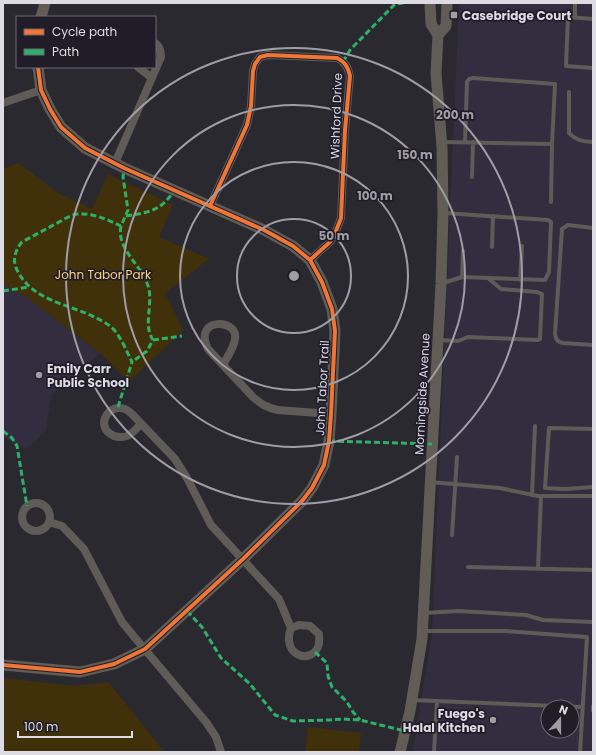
<svg xmlns="http://www.w3.org/2000/svg" width="596" height="755" viewBox="0 0 596 755" font-family="Poppins,sans-serif">
<style>
.built{fill:#322d3f;fill-rule:evenodd}
.green{fill:#41310a}
.lines{fill:none;stroke-linecap:round;stroke-linejoin:round}
.lane{stroke:#5f5b57;stroke-width:4}
.street{stroke:#5f5b57;stroke-width:8}
.secondary{stroke:#615c56;stroke-width:11}
.quiet{stroke:#2db169;stroke-width:3;stroke-dasharray:6 3;stroke-linecap:butt}
.cycleway-casing{stroke:#201d29;stroke-width:6}
.cycleway{stroke:#f07635;stroke-width:4}
.ring{fill:none;stroke:#9f9da5;stroke-width:2}
.poi-dot{fill:#9f9da5;stroke:#201d29;stroke-width:1.5}
.labels{text-anchor:middle;dominant-baseline:central;stroke-width:3.5;stroke-linejoin:round;paint-order:stroke}
.poi-label{font-size:12px;font-weight:bold;fill:#dddbe4;stroke:#201d29;text-anchor:start}
.street-label{font-size:12px;fill:#dddbe4;stroke:#201d29}
.park-label{font-size:12px;fill:#fcd17c;stroke:#201d29}
.centre{fill:#9f9da5;stroke:#201d29;stroke-width:2}
.ring-label{font-size:12px;text-anchor:middle;font-weight:bold;fill:#9f9da5;stroke:#201d29;stroke-width:3.5;stroke-linejoin:round;paint-order:stroke}
</style>
<rect width="100%" height="100%" fill="#2b2930"/>
<path class="built" d="M459,3H593V752H413L432,633ZM548,707H572V731H548Z
M3,284L26,297L100,353L51,396L46,430L27,449L3,437Z"/>
<path class="green" d="M19,163L58,193L92,209L108,174L173,205L159,237L209,259L165,293L183,330L129,382L100,353L26,297L3,284V169Z
M3,678L74,686L108,682L163,750V752H3Z
M308,727L361,733L359,752H305Z"/>
<g class="lines">
<path class="lane" d="M575,18V3
M593,19L568,17L566,66L593,68
M569,92V133C575,140 584,142 593,142
M441,142L552,144L551,202
M465,142L467,82L469,79L473,78L555,84L552,144
M472,177L473,142
M593,228L568,225L562,229L555,334C556,339 557,342 563,343L593,345
M492,247L493,216
M462,277L463,251
M520,280L522,246
M443,283L462,277L545,280L549,272L551,222L548,220L444,213
M438,340L458,341L468,337L537,340L540,339L542,294L537,292L501,289L489,279
M593,429L549,428L545,488L565,489L593,487
M430,482L500,488L538,496H593
M532,495L535,426
M452,535L457,457
M468,567L593,570
M538,569L541,496
M424,613L459,611L526,615L543,620L593,622
M423,631H506L587,637L580,752
M412,700L582,707
M593,706V711
M434,752L437,702"/>
<path class="street" d="M138,67L152,78
M3,103L41,90
M115,163L161,57C161,51 160,46 155,43
M210,206L247,125L251,106L253,71L255,64L260,57L268,55L337,58C345,62 348,67 350,76L345,130L341,218L334,236L330,242L310,260
M223,365C227,357 234,348 235,339C239,318 192,317 208,349L253,397C261,404 267,408 278,410L331,414
M141,424C137,428 132,434 127,436C123,438 118,437 114,436C91,426 113,395 132,414L175,459L187,478L211,525L279,599L291,628
M22 517a14 14 0 1 1 28 0a14 14 0 1 1-28 0Z
M49,522L62,526L84,549L122,622L136,639L206,722L216,737L221,752
M299,625L310,626L319,634C319,638 320,643 318,647C310,665 281,655 291,628Z"/>
<path class="secondary" d="M41,17L45,3
M438,35L446,26L447,3
M3,665L80,672L114,664L145,649L243,559L302,501L312,488L324,465L329,441L331,414L335,331L332,309L322,282L310,260L293,246L264,230L124,168L85,148L61,127L50,109L41,90L38,67
M400,752L410,711L422,639L441,284L443,213L442,147L436,73L438,35L431,24L430,3"/>
<path class="quiet" d="M343,62L350,50L395,4L403,3
M126,216C151,212 160,211 175,190
M121,226C116,248 140,264 147,283C155,301 142,324 153,340L147,351L132,362
M3,291L29,287
M153,340L182,336
M118,407L132,362C126,350 120,334 110,326C80,304 35,306 17,270C12,261 15,250 22,242L72,215C89,211 106,219 121,226L128,210L123,177L124,168
M3,431L12,438L17,446L27,506
M329,441L432,444
M187,611L202,627L221,658L250,684L275,715L293,721L330,720L343,719L360,720L405,731
M315,652L327,663L328,676L332,687L347,702L353,712L360,720"/>
<defs>
<path id="cycleway" d="M210,206L247,125L251,106L253,71L255,64L260,57L268,55L337,58C345,62 348,67 350,76L345,130L341,218L334,236L330,242L310,260
M3,665L80,672L114,664L145,649L243,559L302,501L312,488L324,465L329,441L331,414L335,331L332,309L322,282L310,260L293,246L264,230L124,168L85,148L61,127L50,109L41,90L38,67"/>
</defs>
<use href="#cycleway" class="cycleway-casing"/>
<use href="#cycleway" class="cycleway"/>
</g>
<g class="ring">
<circle cx="294" cy="276" r="57"/>
<circle cx="294" cy="276" r="114"/>
<circle cx="294" cy="276" r="171"/>
<circle cx="294" cy="276" r="228"/>
</g>
<g class="poi-dot">
<rect x="450" y="11" width="8" height="8" rx="2"/>
<circle cx="39" cy="375" r="4"/>
<circle cx="493" cy="720" r="4"/>
</g>
<g class="labels">
<g class="poi-label">
<text x="462" y="15">Casebridge Court</text>
<text x="47" y="368">Emily Carr<tspan x="47" dy="14">Public School</tspan></text>
<text x="485" y="713" text-anchor="end">Fuego's<tspan x="485" dy="14">Halal Kitchen</tspan></text>
</g>
<g class="street-label">
<text transform="translate(336 116) rotate(-88)">Wishford Drive</text>
<text transform="translate(322 388) rotate(-87)">John Tabor Trail</text>
<text transform="translate(422 394) rotate(-87)">Morningside Avenue</text>
</g>
<g class="park-label">
<text x="103" y="274">John Tabor Park</text>
</g>
</g>
<circle cx="294" cy="276" r="6" class="centre"/>
<g class="ring-label">
<text x="455" y="119">200 m</text>
<text x="415" y="159">150 m</text>
<text x="375" y="200">100 m</text>
<text x="334" y="240">50 m</text>
</g>
<rect width="596" height="755" fill="none" stroke="#dddbe4" stroke-width="8"/>
<rect x="16" y="16" width="140" height="52" fill="#201d29" stroke="#6c6974"/>
<rect x="24" y="29" width="20" height="6" fill="#f07635" stroke="#6c6974"/>
<text x="52" y="36" font-size="12" fill="#dddbe4">Cycle path</text>
<rect x="24" y="49" width="20" height="6" fill="#2db169" stroke="#6c6974"/>
<text x="52" y="56" font-size="12" fill="#dddbe4">Path</text>
<g transform="translate(560 719) rotate(21)"><circle r="19" fill="#201d29" stroke="#6c6974"/>
<path d="M0-3L7 15L0 10L-7 15Z" fill="#9f9da5"/>
<text y="-6" font-size="11" font-weight="bold" text-anchor="middle" fill="#dddbe4">N</text>
</g>
<path d="M18 731v6h114v-6" fill="none" stroke="#dddbe4" stroke-width="2"/>
<text x="24" y="731" font-size="12" fill="#dddbe4" stroke="#201d29" stroke-width="3" paint-order="stroke">100 m</text>
</svg>
